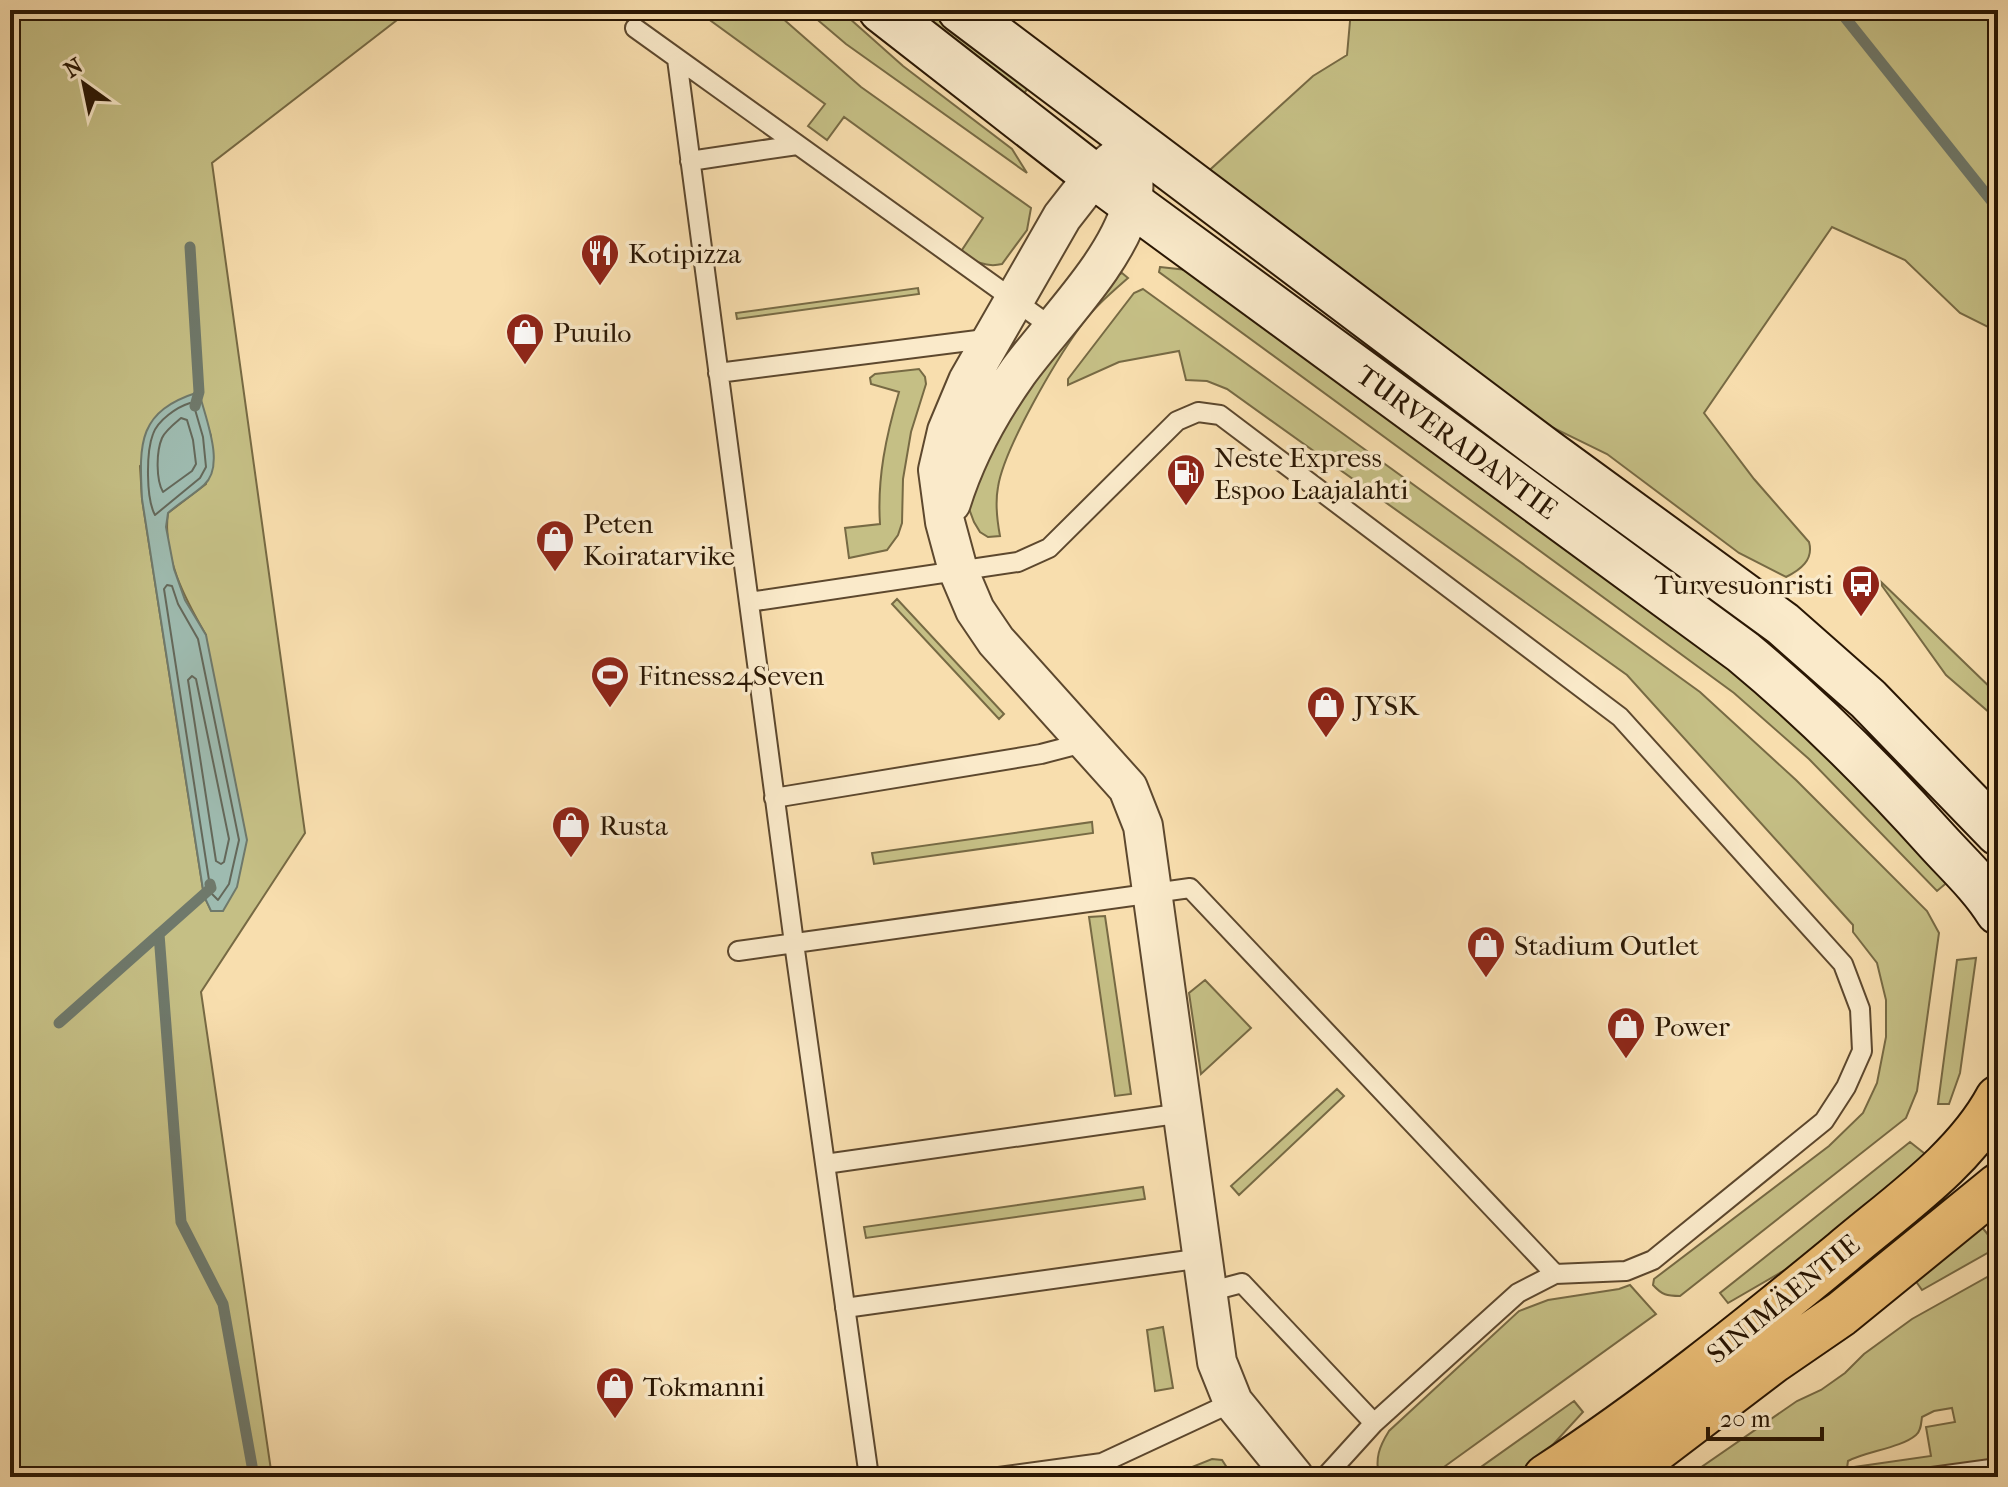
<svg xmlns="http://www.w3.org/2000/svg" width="2008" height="1487" viewBox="0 0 2008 1487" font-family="'IM FELL French Canon',serif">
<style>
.green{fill:#c5bf85;stroke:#776a44;stroke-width:2;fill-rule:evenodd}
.water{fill:#9ebbb0;stroke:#6f796b;stroke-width:2}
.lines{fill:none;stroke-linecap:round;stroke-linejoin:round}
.shore{stroke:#64685a;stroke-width:2}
.stream{stroke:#6f796b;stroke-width:11}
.service-casing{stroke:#5d482e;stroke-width:22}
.minor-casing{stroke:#5d482e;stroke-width:42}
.secondary-casing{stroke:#291603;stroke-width:48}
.primary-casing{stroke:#291603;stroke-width:48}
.service{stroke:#faeaca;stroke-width:18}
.minor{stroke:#faeaca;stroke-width:38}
.secondary{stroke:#faeaca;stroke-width:44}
.primary{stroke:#ecbf77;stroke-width:44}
.labels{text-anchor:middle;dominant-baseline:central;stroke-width:7;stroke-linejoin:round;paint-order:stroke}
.poi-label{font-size:28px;fill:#291603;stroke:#faeaca;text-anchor:start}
.street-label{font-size:28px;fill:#291603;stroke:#faeaca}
</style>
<rect width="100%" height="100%" fill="#f8deae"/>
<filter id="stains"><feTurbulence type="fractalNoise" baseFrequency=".0025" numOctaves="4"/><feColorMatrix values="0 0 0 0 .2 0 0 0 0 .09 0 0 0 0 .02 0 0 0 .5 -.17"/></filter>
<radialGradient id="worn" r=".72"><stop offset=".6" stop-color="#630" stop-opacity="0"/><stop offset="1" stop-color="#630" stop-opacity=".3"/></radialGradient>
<path class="green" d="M10,10H410L212,163L305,833L201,992L272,1477H10ZM206,421L211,436L206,484L168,513C162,556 185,599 206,635L211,910L204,896L142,499L140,466Z
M696,10H773L861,87L1031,208L1027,230L1002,264C986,268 974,261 960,253L983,218L844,117L827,140L808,126L825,104Z
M806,10H840L903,66L1012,149L1027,173L846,44Z
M902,10H937L1030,85L1018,102Z
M1351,10H1998V332L1960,313L1905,260L1832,227L1704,413L1754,479L1809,542C1814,560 1800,570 1786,577L1739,553L1607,454L1531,417L1202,177L1313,76L1347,55Z
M1160,267L1187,270L1724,652L1950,880L1937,891L1809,759L1734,693L1159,272Z
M1122,273L1128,278C1111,293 1093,308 1080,327C1056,360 1004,448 998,487C995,503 997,520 1000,536L988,537L980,532L974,522L968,506L971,484L1024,391L1114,277Z
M918,288L919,294L737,319L736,313Z
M1143,289L1700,692L1796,780L1927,911L1939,933L1917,1091L1906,1118L1680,1296C1667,1296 1662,1295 1653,1285L1654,1279L1829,1146L1863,1113L1877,1083L1886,1037V1000L1877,963L1853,932V925L1627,675L1227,389L1207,381L1186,380L1179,351L1119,362L1068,385V379L1134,293Z
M919,369L925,377L926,384L911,432L903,479L902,523L898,535L887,550L849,558L845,528L880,524C877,478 886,436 899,392L871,384L870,378L875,374Z
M1875,576L1998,695V720L1946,675Z
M897,599L1004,714L999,719L892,604Z
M1092,822L1093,833L874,864L872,853Z
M1105,916L1131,1094L1115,1096L1089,917Z
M1976,958L1960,1073L1949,1104H1938L1957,960Z
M1205,980L1251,1028L1201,1074L1189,993Z
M1337,1089L1344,1096L1239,1195L1231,1186Z
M1910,1142L1929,1157L1809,1256L1728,1303L1720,1293Z
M1143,1187L1145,1199L866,1238L864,1227Z
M1981,1226L1998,1247L1922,1290L1915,1280Z
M1998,1271V1477H1687L1797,1401L1821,1390L1845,1373L1864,1354L1912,1319ZM1952,1408L1955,1422L1926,1427L1931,1456L1847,1468L1848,1461C1867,1451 1901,1448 1916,1435C1921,1431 1921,1424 1922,1417L1934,1411Z
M1630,1285L1656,1314L1437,1472L1427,1477H1379C1375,1458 1379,1447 1389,1431L1519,1311L1548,1300L1619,1289Z
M1163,1327L1173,1388L1155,1391L1147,1330Z
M1574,1401L1583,1412L1525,1475L1467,1477Z
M1212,1459L1222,1460L1233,1477H1196L1192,1467Z"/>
<path class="water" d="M199,392C205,417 226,466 204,485C193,495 179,503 168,513L166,527L174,569L185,600L206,635L247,840L237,887L223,911H211L204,896L142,499C139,442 138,411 199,392Z"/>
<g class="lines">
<path class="shore" d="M190,403L194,406L203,437L206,467L200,478L155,515C146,499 146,452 153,434C158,420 177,407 190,403Z
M181,418L187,420L193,440L196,464L192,471L163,492C156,480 156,452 162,438C165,431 175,423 181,418Z
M167,585L172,586L178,604L198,639L239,840L229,884L218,900L211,893L164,589Z
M192,676L196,679L229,839L224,862L221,864L216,861L188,680Z"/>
<path class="stream" d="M1839,10L1998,209
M190,247L199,392L195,406
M159,934L181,1222L223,1304L254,1477
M59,1023L211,888L210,884"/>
<defs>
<path id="service" d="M635,28L1053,328
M677,59L794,943L869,1477
M690,161L797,145
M718,373L993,338
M749,602L1018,562L1049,548L1177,421L1198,412L1220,415L1620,717L1843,964L1860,1009L1862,1051L1846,1087L1824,1121L1653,1260L1626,1271L1555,1274L1518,1293L1374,1423L1325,1477
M774,798L1041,754L1087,742
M738,951L1190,888L1555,1274
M825,1164L1183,1113
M1208,1292L1242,1283L1374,1423
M845,1308L1203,1258
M999,1477L1102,1463L1233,1402
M1932,1477L1998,1468"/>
<path id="minor" d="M1135,143L1094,176L1062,217L968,381L947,431L938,470L945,522L958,570L975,610L996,641L1128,788L1143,826L1217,1362L1233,1402L1294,1477
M951,503C966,455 989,413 1018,372C1054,323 1116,263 1132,204C1134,195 1133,183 1134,174"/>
<path id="secondary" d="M881,10L1094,176L1743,652C1813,710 1877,774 1938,842C1958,864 1982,886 1998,912
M960,10L1546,451L1783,624L1868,699L1998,833"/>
<path id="primary" d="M1546,1477C1650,1409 1747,1331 1843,1252C1897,1206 1964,1161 1998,1098
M1620,1477L1774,1360L1841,1314L1998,1186"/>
</defs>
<use href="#service" class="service-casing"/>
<use href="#minor" class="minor-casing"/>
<use href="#secondary" class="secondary-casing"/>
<use href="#primary" class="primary-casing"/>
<use href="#service" class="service"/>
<use href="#minor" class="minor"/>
<use href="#secondary" class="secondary"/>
<use href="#primary" class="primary"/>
</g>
<defs>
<symbol id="restaurant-pin" viewBox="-11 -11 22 30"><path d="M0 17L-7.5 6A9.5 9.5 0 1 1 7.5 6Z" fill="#8f2418" stroke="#faeaca"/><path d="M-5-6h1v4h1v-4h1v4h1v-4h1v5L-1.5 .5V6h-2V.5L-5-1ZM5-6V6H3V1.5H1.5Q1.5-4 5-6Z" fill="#fff"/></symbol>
<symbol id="shop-pin" viewBox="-11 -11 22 30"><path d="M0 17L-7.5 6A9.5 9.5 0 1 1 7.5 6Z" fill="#8f2418" stroke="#faeaca"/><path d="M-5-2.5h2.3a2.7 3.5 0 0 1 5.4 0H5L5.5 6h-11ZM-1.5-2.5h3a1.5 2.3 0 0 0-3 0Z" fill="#fff"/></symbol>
<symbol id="fuel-pin" viewBox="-11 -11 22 30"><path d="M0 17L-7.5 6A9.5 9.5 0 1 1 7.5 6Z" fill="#8f2418" stroke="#faeaca"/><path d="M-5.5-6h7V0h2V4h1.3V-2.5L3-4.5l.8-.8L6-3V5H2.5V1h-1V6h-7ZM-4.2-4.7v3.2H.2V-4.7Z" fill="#fff"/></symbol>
<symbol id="bus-pin" viewBox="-11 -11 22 30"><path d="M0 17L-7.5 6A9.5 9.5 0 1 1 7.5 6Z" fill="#8f2418" stroke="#faeaca"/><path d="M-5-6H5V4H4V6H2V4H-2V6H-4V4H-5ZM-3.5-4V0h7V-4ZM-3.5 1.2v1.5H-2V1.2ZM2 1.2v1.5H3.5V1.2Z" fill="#fff"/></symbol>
<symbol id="stadium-pin" viewBox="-11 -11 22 30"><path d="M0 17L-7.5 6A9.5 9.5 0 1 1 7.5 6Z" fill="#8f2418" stroke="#faeaca"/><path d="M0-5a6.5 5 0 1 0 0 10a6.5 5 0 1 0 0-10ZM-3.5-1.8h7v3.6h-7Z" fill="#fff"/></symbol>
</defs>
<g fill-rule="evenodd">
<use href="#restaurant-pin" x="578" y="231" width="44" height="60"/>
<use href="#shop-pin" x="503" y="310" width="44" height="60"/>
<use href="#fuel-pin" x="1164" y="451" width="44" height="60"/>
<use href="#shop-pin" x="533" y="517" width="44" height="60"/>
<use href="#bus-pin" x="1839" y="562" width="44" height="60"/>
<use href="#stadium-pin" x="588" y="653" width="44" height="60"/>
<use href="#shop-pin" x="1304" y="683" width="44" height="60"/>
<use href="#shop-pin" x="549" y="803" width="44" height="60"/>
<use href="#shop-pin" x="1464" y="923" width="44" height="60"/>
<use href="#shop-pin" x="1604" y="1004" width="44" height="60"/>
<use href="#shop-pin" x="593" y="1364" width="44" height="60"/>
</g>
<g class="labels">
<g class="poi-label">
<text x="628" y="253">Kotipizza</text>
<text x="553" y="332">Puuilo</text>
<text x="1214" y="457">Neste Express<tspan x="1214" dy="32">Espoo Laajalahti</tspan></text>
<text x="583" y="523">Peten<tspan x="583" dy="32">Koiratarvike</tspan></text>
<text x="1833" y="584" text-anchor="end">Turvesuonristi</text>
<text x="638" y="675">Fitness24Seven</text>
<text x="1354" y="705">JYSK</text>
<text x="599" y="825">Rusta</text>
<text x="1514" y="945">Stadium Outlet</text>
<text x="1654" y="1026">Power</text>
<text x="643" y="1386">Tokmanni</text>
</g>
<g class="street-label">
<text transform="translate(1457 442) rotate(36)">TURVERADANTIE</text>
<text transform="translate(1783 1299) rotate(-39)">SINIMÄENTIE</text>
</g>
</g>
<rect width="2008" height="1487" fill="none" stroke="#f8deae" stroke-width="40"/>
<rect x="12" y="12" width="1984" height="1463" fill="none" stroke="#291603" stroke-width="4"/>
<rect x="20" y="20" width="1968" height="1447" fill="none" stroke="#291603" stroke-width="2"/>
<g transform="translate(84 84) rotate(327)" stroke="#faeaca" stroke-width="6" paint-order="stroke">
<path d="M0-6L14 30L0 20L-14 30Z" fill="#291603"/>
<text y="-12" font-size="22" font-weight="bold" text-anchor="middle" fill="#291603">N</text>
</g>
<path d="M1708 1427v12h114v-12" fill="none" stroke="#291603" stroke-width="4"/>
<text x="1720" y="1427" font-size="24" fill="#291603" stroke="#faeaca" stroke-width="6" paint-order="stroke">20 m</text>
<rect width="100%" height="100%" filter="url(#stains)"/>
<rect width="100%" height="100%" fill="url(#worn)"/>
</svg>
